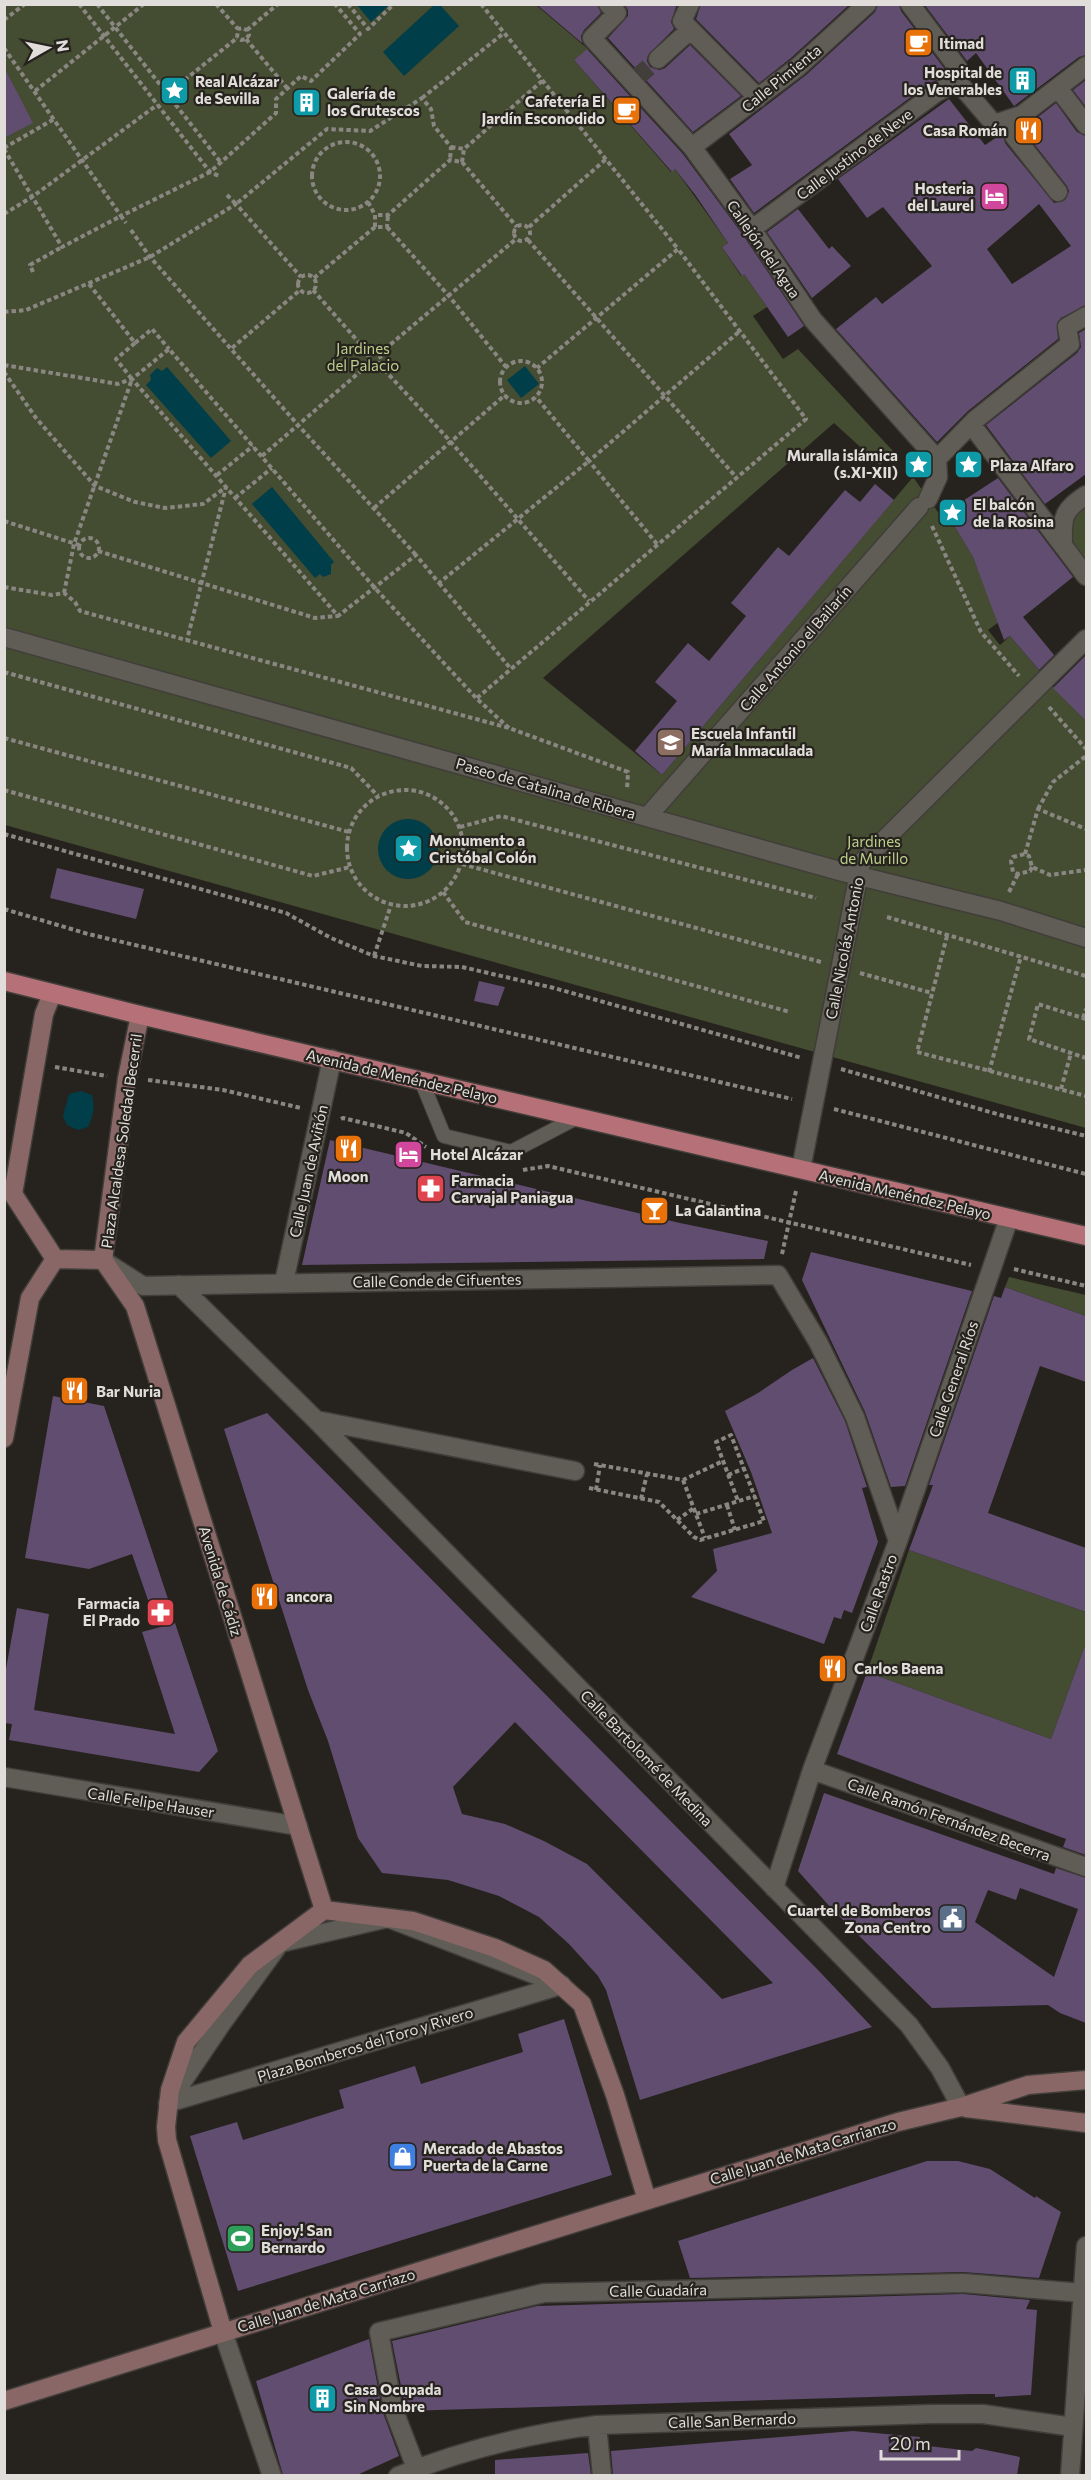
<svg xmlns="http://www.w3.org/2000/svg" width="1091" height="2480" viewBox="0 0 1091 2480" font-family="Commissioner,sans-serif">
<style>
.green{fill:#444c31}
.water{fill:#003e4a}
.building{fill:#604d6f;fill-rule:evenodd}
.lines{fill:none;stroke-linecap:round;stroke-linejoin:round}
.street-tunnel{stroke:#423e39;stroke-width:18;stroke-dasharray:18 9;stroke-linecap:butt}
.lane-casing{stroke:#413e3a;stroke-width:16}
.street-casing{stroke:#413e3a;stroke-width:21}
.secondary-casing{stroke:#413e3a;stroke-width:21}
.primary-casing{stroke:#413e3a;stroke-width:21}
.path{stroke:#8a8783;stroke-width:4;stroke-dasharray:4.5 3;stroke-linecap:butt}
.lane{stroke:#605d57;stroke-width:14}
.street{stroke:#605d57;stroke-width:18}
.secondary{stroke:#8a6767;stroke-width:18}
.primary{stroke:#b57177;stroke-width:18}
.labels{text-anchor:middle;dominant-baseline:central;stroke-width:4.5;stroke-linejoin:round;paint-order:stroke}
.poi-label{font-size:15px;font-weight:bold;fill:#e0ddda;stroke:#26221d;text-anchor:start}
.street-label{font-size:15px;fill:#e0ddda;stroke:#26221d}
.park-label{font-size:15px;fill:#bdcf8d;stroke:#26221d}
</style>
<rect width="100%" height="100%" fill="#26221d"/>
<path class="green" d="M4,5H536L588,49L574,60L671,172L675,169L728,243L722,247L741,276L744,274L767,307L753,316L783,359L798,349L893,451L880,465L834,423L543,678L662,775L913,477L940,515L946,512L973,557L999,622L988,630L1000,645L1010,636L1054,688L1086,721V1128L5,825Z
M1086,501V564C1069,538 1063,526 1086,501Z
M1009,1277L1086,1295V1316L1005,1287Z
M909,1550L1086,1612V1649L1084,1648L1051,1739L867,1672Z"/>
<path class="water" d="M357,5H389L371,22Z
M434,5H440L459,26L404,76L383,52Z
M525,366L539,384L521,398L507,380Z
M167,367L231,441L211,458L146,385L151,380L150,375L157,368L162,371Z
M272,487L334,562L331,565V574L323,577L320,574L315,578L252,504Z
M378 849a30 30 0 1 1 60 0a30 30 0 1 1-60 0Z
M81,1091L92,1095C95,1107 94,1115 88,1127L78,1130L67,1125L63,1116L69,1094Z"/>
<path class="building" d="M536,4H597L601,13L584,30L581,36L582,43Z
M624,4H677L671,22L674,29L648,55L647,61L650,67L660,70L665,68L690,45L741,96L693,132L608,38L628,16V10Z
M701,4H850L791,58L759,83L696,19Z
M878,4H899L901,11L947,72V75L930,83L754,213L730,179L752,165L729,134L806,75L875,12Z
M924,4H1086V55L1079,57L1014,106L976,53L967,61Z
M587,49L683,154L743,235L804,326L788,337L744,274L742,276L722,247L728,243L696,196L675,169L672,172L574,60Z
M4,67L33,123L4,138Z
M1086,80V107L1073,90Z
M949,99L985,145L1003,133L1005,143L1054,203L1065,200L1069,191L1067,186L1021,127L1029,124L1056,103L1077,132L1086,136V305L1061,318L1057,323L1058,339L968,411L937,442L836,329L876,297L882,304L932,266L883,207L867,218L838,179ZM1039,204L1071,246L1012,284L987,249Z
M798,209L829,249L832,246L851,266L812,298L767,232Z
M1086,329V474L1045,504L986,425L1077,353L1081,347L1079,333Z
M998,478L1073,577L1023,617L1054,655L1039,670L1010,636L1004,640L973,557L946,512Z
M875,484L894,500L662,775L635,751L677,701L655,682L688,643L709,661L746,616L731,603L778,547L789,556L845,490L860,502Z
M1086,655V721L1053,688Z
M57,868L144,889L136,919L50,898Z
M479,981L505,987L498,1006L474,1001Z
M330,1140L680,1223L768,1241L764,1259L302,1265Z
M811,1252L972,1291L905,1486L891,1487L865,1412L802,1280Z
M1005,1287L1086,1316V1382L1040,1366L988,1513L1086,1548V1612L909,1550L933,1485H929L994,1296L1001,1298Z
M813,1358L845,1421L867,1487L862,1488L878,1542L852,1613L844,1610L841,1619L834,1617L824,1644L691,1597L717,1571L713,1549L772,1533L751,1472L725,1411L758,1393L792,1370Z
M53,1396L104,1406L174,1617L156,1623L132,1554L89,1569L25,1558Z
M267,1413L819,1971L872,2027L640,2100L606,1990L598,1976L569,1944L539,1917L499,1896L448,1880L382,1873L358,1838L328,1741L308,1690L224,1429ZM515,1722L559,1767L773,1983L722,1999L587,1864L544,1841L505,1824L462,1814L453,1787Z
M17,1608L49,1614L34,1710L175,1734L142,1632L175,1623L218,1751L199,1772L9,1740L12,1724L4,1723V1680Z
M1084,1648H1086V1855L1063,1847L1066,1839L837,1754L867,1672L1051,1739Z
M824,1793L1054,1874L1056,1868L1086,1878V2023L1060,2013L1048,2005L932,2008L831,1908L798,1871ZM1020,1888L1078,1909L1054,1977L975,1922L988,1890L1016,1900Z
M564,2019L612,2175L238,2291L190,2136L237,2122L243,2140L344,2108L339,2090L415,2066L421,2084L523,2052L518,2034Z
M927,2161H958L990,2169L1035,2198L1036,2196L1061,2212L1039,2278L963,2272L690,2278L678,2241Z
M963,2294L1030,2300L1026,2309L1037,2310L1031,2395L995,2397V2394H971L406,2411L392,2341L537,2306Z
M369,2339L382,2410L399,2456L357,2475H283L256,2381Z
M853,2431L920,2437L919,2445L972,2451L976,2448L1020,2457L1017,2475H613L611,2451Z
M588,2453L591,2475H495V2460Z"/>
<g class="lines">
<path class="street-tunnel" d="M635,79L658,59"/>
<defs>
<path id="lane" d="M421,1080L444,1136L511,1152L578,1117"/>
<path id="street" d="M608,4L617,13L592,38L692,147L752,229L813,320L937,459
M690,4L682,21L758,98
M910,4L958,68V82L994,124L1022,115L1086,66
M658,59L690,30
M1058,88L1086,125
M1014,136L1058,192
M692,147L798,67L867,4
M752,229L937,92L958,82
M971,424L1086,576
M937,459L975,420L1070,344L1067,327L1086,316
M928,499L938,477L937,459
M1063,542C1062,515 1064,510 1086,495
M4,637L843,872L1001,911L1086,938
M648,816L919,507
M801,1169L861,863L1086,639
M104,1261L143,1286L778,1275L818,1342L855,1417L898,1541L812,1770L774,1888
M284,1282L332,1059
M179,1285L316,1420L909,2025L940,2068L961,2107
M316,1420L575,1471
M898,1541L1009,1218
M812,1770L1086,1867
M4,1777L298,1826
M388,1918L562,1985L168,2103L222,2023L280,1943Z
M223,2332L272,2476
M597,2425L602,2476
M416,2468L393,2408L379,2332L544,2293L963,2283L1083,2293
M398,2476C462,2450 528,2434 597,2425L931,2414H983L1073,2427
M1070,2476L1086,2246"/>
<path id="secondary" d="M52,994L44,1014L13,1194L55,1259
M55,1259L103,1260
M103,1260L135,1306L324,1910
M103,1260L127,1078L140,1015
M4,1438L30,1298L55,1259
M966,2108L1086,2123
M223,2332L167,2140L166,2127L170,2090L186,2042L250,1965L324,1910L413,1921L495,1948L544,1970L582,2004L615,2095L647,2200
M4,2401L898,2122L961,2107L1028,2085L1086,2080"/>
<path id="primary" d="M4,981L140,1015L1086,1236"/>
</defs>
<use href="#lane" class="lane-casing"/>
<use href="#street" class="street-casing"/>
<use href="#secondary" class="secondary-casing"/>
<use href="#primary" class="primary-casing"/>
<path class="path" d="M79,4L210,172L219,176
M97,4L222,164
M216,4L238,29
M348,4L368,29L394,4
M481,4L678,249L537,368
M4,20L25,4
M247,30L278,4
M246,39L287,88
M4,48L121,216L210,172L276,113V99L301,76L311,81L360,34L335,4
M35,91L144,4
M167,94L237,38L238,29L242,28L247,30L249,35L246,39L241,40L237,38
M422,98L504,33
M312 176a34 34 0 1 1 68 0a34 34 0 1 1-68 0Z
M451,147L464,149
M4,148L54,119
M4,149L62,247L121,216L126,223
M462,162L517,227
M227,195L236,204L327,129L370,131L422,98L431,109L434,126L451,147L450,160
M368,202L375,215
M4,214L32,197L157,105
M514 233a8 8 0 1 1 16 0a8 8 0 1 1-16 0Z
M375,227V215H388L450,160L462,162L464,149L542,81
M387,227L449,296L506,367
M529,227L606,159
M131,230L150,257L298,425L416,555
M528,240L736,477
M33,272L30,265L62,247
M298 284a9 9 0 1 1 18 0a9 9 0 1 1-18 0Z
M314,278L375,227H387L388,215
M89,284L135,343L116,359L132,379
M313,290L369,354
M4,312L26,310L150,257L236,204L301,277
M135,343L152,329L169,349
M232,348L300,290
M379,354L516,239
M500 382a21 21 0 1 1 42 0a21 21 0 1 1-42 0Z
M379,364L450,441L589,601
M4,365L118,384L131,379
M4,372L36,418L95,486L135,502L165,508L203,504L226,487L187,640
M262,456L369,364L374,366L379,364L381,359L379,354L374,352L369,354L367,359L369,364
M217,475L253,446
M235,498L272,468
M374,508L505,395
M4,521L79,545
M932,526L981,632L1019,676
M79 548a10 10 0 1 1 20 0a10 10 0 1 1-20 0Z
M657,544L589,461L741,330
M98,551L315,618L337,616
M439,583L511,669L806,419L678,249
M4,587L52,595L64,593L75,602L80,611L509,728L628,772L627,790
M64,593L74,544L132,379
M4,672L351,768L378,796
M477,698L511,669
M1049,707L1086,749
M509,728L477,699L374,587L169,349L132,379L338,616L416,555L439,583L589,461L536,397
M4,738L349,832
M347 848a58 58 0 1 1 116 0a58 58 0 1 1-116 0Z
M4,790L313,876L350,867
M1038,809L1053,782L1086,756
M460,827L501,816L816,898
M4,834L286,913L331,938L374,956L422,966L462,967L554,988L802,1058
M1025,854L1038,809L1086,829
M462,864L821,962
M1032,867L1030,871L1018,874L1013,872L1011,861L1013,857L1025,854L1029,856L1032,867L1050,875L1086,870
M443,892L465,922L790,1012
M1009,892L1018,874
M4,909L88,934L792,1099
M887,917L1086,976
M947,936L917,1052L1086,1096
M374,956L391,905
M860,973L932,993
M1083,1018L1086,1009
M1086,1019L1038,1004L1029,1039L1086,1058
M55,1067L107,1076
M841,1069L1004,1116L1086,1136
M989,1072L1021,956
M148,1080L223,1090L301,1108
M1061,1089L1071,1053
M834,1109L1086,1174
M341,1119L343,1118L406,1133L426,1147
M523,1170L548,1166L971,1265
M782,1254L796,1191
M1014,1269L1086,1286
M594,1464L683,1480L723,1461
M728,1475L745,1468
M683,1480L705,1538
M589,1488L659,1502L694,1537L700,1540L764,1521L731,1435L716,1442L738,1501
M596,1490L600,1465
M641,1499L647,1474
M727,1505L735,1530
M696,1514L755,1496
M677,1520L694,1508"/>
<use href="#lane" class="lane"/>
<use href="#street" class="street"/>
<use href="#secondary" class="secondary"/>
<use href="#primary" class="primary"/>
</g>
<defs>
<symbol id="cafe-square" viewBox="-11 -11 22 22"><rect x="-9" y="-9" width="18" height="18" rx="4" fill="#e8710a" stroke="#26221d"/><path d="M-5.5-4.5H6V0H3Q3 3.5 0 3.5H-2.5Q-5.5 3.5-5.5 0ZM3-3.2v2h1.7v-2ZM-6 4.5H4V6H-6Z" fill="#fff"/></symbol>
<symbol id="building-square" viewBox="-11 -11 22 22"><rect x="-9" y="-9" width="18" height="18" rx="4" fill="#0f9aa8" stroke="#26221d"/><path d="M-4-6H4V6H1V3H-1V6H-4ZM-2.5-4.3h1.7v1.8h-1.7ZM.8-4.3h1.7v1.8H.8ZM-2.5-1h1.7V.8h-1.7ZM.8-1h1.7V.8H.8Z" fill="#fff"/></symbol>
<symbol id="sight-square" viewBox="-11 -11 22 22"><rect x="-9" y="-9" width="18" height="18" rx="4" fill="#0f9aa8" stroke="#26221d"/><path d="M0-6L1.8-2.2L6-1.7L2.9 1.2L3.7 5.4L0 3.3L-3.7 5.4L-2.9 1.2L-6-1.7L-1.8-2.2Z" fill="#fff"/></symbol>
<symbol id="restaurant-square" viewBox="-11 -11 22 22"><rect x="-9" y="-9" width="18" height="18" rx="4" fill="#e8710a" stroke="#26221d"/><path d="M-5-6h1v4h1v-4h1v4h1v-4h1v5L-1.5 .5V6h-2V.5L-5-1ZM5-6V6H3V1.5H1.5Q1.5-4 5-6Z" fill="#fff"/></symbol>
<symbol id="hotel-square" viewBox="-11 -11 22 22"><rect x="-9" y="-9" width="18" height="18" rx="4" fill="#d1479c" stroke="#26221d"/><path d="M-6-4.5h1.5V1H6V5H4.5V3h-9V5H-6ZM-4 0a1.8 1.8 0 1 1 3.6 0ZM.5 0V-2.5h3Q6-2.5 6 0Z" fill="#fff"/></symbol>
<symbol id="school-square" viewBox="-11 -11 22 22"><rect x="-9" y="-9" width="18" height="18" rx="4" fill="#8d6e63" stroke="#26221d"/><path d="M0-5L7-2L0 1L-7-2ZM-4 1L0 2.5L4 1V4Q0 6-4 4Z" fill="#fff"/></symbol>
<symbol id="pharmacy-square" viewBox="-11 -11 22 22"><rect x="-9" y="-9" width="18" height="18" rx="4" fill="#e0444e" stroke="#26221d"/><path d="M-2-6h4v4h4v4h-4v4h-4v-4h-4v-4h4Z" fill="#fff"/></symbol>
<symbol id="bar-square" viewBox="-11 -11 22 22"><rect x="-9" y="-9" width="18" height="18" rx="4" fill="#e8710a" stroke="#26221d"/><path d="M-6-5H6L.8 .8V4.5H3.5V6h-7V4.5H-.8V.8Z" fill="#fff"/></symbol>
<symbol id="civic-square" viewBox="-11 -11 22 22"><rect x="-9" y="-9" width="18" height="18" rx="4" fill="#5c6f8a" stroke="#26221d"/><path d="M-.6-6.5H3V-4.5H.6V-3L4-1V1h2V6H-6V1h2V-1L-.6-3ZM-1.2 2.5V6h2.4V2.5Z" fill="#fff"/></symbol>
<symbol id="shop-square" viewBox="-11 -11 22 22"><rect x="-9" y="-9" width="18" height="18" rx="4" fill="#3f7fe0" stroke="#26221d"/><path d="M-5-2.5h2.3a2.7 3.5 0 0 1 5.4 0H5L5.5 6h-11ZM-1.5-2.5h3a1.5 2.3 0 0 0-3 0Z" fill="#fff"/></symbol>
<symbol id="stadium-square" viewBox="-11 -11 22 22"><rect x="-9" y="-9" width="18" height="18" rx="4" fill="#2e9e5b" stroke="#26221d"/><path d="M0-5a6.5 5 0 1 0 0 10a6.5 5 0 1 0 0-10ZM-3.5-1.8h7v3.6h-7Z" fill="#fff"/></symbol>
</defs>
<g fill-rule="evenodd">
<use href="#cafe-square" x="902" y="26" width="33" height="33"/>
<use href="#building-square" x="1006" y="64" width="33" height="33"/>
<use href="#sight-square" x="158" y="74" width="33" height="33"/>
<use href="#building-square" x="290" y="86" width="33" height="33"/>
<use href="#cafe-square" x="610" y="94" width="33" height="33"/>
<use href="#restaurant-square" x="1012" y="114" width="33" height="33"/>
<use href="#hotel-square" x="978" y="180" width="33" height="33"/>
<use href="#sight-square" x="902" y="448" width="33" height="33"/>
<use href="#sight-square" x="952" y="448" width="33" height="33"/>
<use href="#sight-square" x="936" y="496" width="33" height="33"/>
<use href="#school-square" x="654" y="726" width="33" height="33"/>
<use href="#sight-square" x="392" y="832" width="33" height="33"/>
<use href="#restaurant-square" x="332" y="1132" width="33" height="33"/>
<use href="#hotel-square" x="392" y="1138" width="33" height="33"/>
<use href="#pharmacy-square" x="414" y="1172" width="33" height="33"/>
<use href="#bar-square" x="638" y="1194" width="33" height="33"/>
<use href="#restaurant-square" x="58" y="1374" width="33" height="33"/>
<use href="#restaurant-square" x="248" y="1580" width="33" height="33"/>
<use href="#pharmacy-square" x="144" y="1596" width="33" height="33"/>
<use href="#restaurant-square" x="816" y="1652" width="33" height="33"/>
<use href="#civic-square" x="936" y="1902" width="33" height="33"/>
<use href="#shop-square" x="386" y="2140" width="33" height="33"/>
<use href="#stadium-square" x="224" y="2222" width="33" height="33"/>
<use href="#building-square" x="306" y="2382" width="33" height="33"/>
</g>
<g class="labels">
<g class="poi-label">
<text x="939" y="43">Itimad</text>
<text x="1002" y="72" text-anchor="end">Hospital de<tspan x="1002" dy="17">los Venerables</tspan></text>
<text x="195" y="81">Real Alcázar<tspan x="195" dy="17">de Sevilla</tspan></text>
<text x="327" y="93">Galería de<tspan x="327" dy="17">los Grutescos</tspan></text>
<text x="605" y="101" text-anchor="end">Cafetería El<tspan x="605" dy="17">Jardín Esconodido</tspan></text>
<text x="1007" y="130" text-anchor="end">Casa Román</text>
<text x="974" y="188" text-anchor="end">Hosteria<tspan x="974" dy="17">del Laurel</tspan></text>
<text x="898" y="455" text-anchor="end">Muralla islámica<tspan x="898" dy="17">(s.XI-XII)</tspan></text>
<text x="990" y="465">Plaza Alfaro</text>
<text x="973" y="504">El balcón<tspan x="973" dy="17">de la Rosina</tspan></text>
<text x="691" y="733">Escuela Infantil<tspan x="691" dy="17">María Inmaculada</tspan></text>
<text x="429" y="840">Monumento a<tspan x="429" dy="17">Cristóbal Colón</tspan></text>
<text x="430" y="1154">Hotel Alcázar</text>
<text x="348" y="1176" text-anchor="middle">Moon</text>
<text x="451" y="1180">Farmacia<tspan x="451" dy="17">Carvajal Paniagua</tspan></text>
<text x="675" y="1210">La Galantina</text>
<text x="96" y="1391">Bar Nuria</text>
<text x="286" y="1596">ancora</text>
<text x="140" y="1603" text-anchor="end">Farmacia<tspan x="140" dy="17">El Prado</tspan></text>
<text x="854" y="1668">Carlos Baena</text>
<text x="931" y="1910" text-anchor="end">Cuartel de Bomberos<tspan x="931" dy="17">Zona Centro</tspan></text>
<text x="423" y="2148">Mercado de Abastos<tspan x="423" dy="17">Puerta de la Carne</tspan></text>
<text x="261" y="2230">Enjoy! San<tspan x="261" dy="17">Bernardo</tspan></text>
<text x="344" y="2389">Casa Ocupada<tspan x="344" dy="17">Sin Nombre</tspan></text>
</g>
<g class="street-label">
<text transform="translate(781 78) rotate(-39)">Calle Pimienta</text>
<text transform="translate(854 154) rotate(-37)">Calle Justino de Neve</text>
<text transform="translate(764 249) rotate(55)">Callejón del Agua</text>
<text transform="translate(795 648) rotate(-49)">Calle Antonio el Bailarín</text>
<text transform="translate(546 788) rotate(16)">Paseo de Catalina de Ribera</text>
<text transform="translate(844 948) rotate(-79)">Calle Nicolás Antonio</text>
<text transform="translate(402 1076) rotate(13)">Avenida de Menéndez Pelayo</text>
<text transform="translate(121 1141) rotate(-82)">Plaza Alcaldesa Soledad Becerril</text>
<text transform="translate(308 1171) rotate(-78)">Calle Juan de Aviñón</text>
<text transform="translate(905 1194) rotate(13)">Avenida Menéndez Pelayo</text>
<text transform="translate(437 1280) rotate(-1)">Calle Conde de Cifuentes</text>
<text transform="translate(953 1379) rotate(-71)">Calle General Ríos</text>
<text transform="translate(221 1581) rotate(73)">Avenida de Cádiz</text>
<text transform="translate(878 1593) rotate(-70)">Calle Rastro</text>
<text transform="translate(647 1758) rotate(46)">Calle Bartolomé de Medina</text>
<text transform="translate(151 1802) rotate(9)">Calle Felipe Hauser</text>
<text transform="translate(949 1819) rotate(20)">Calle Ramón Fernández Becerra</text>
<text transform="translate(365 2044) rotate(-17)">Plaza Bomberos del Toro y Rivero</text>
<text transform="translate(803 2151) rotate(-17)">Calle Juan de Mata Carrianzo</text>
<text transform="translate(658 2290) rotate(-1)">Calle Guadaíra</text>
<text transform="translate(326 2300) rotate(-17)">Calle Juan de Mata Carriazo</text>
<text transform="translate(732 2420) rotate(-2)">Calle San Bernardo</text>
</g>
<g class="park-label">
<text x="363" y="348">Jardines<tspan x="363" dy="17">del Palacio</tspan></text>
<text x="874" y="841">Jardines<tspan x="874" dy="17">de Murillo</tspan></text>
</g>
</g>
<rect width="1091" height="2480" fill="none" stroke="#e0ddda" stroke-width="12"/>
<g transform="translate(48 48) rotate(81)" stroke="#26221d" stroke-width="4.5" paint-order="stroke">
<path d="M0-4.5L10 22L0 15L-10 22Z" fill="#e0ddda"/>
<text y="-9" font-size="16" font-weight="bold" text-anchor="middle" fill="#e0ddda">N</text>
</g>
<path d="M881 2450v9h78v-9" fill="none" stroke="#e0ddda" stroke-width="3"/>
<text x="890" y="2450" font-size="18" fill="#e0ddda" stroke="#26221d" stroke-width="4.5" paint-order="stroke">20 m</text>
</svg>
